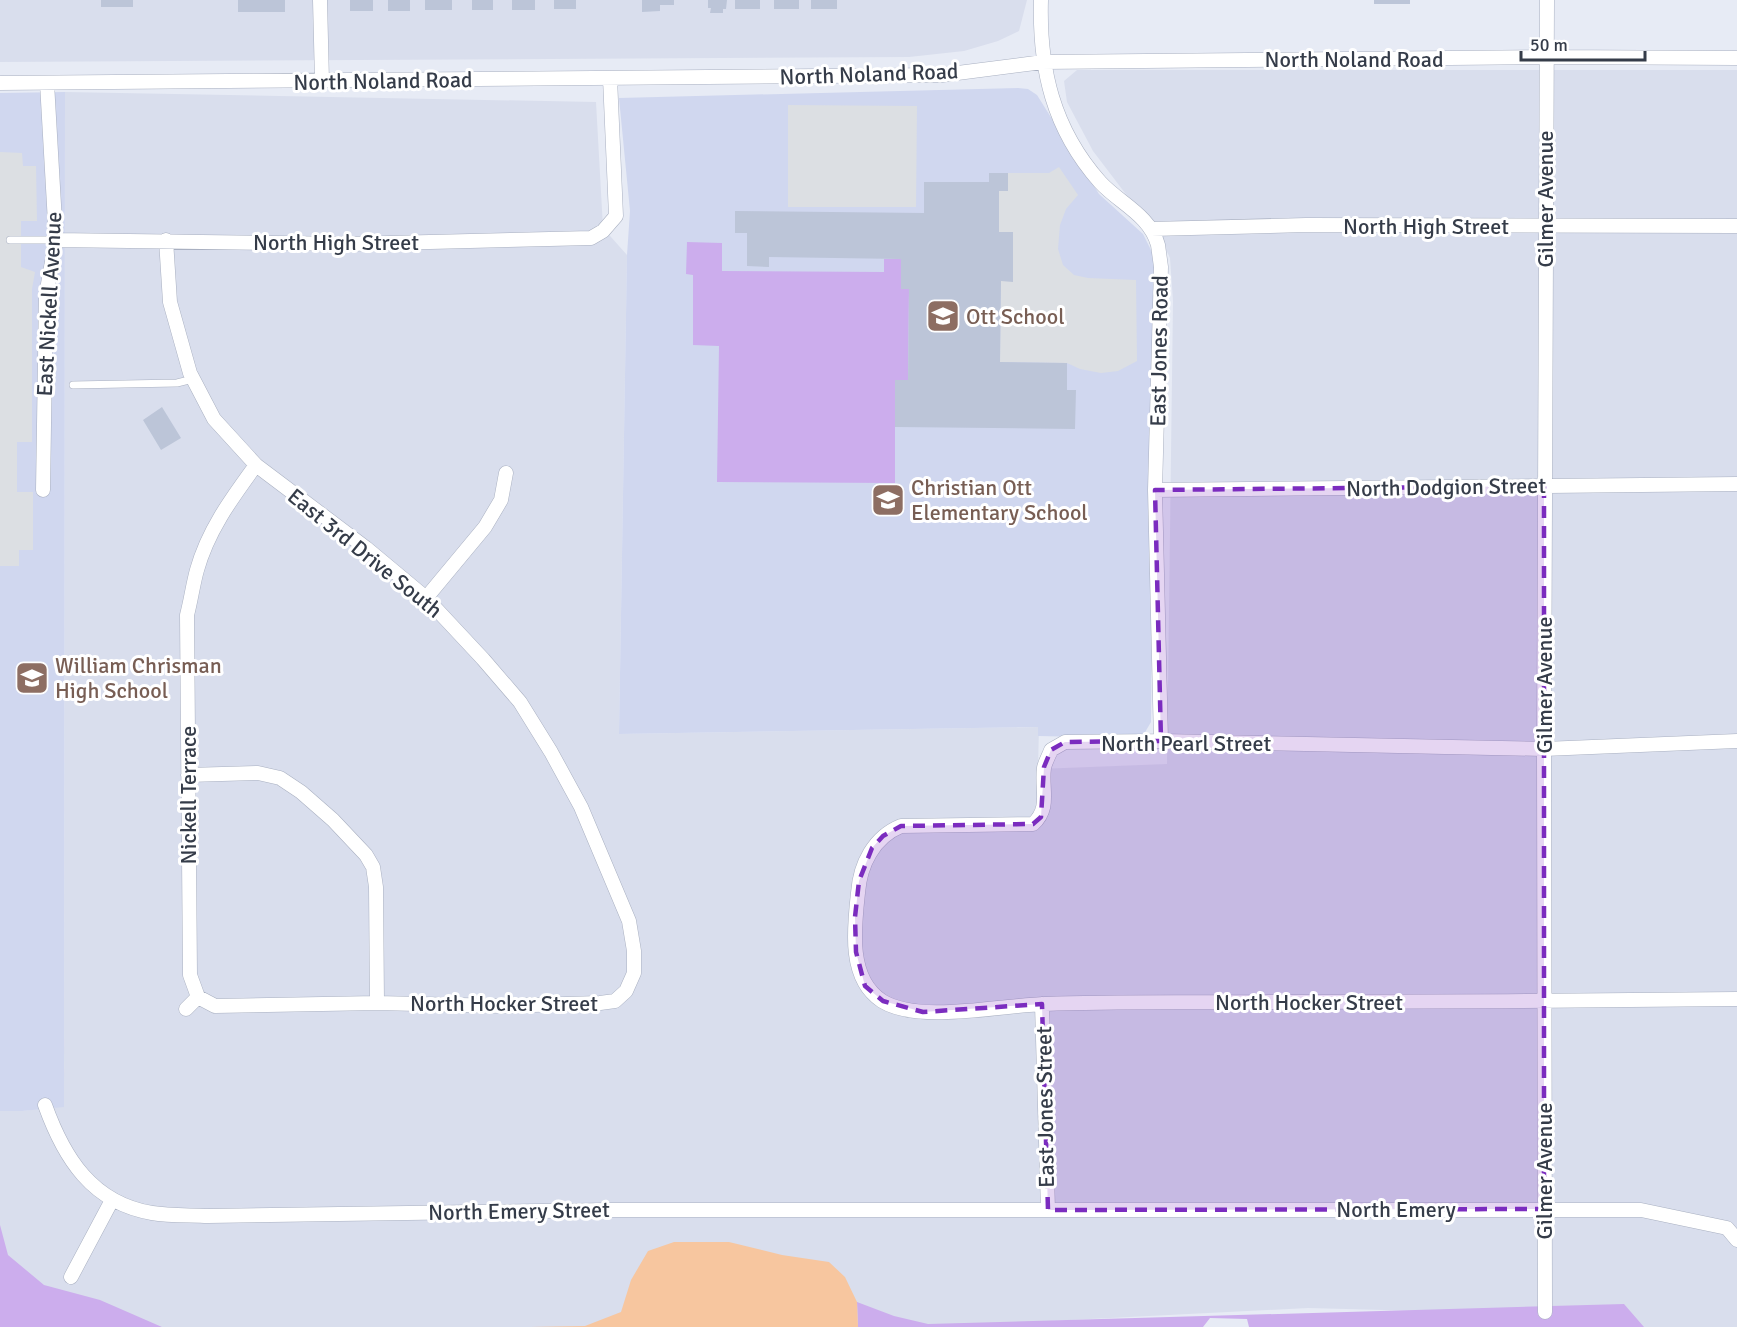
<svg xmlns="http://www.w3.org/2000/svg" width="1737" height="1327" viewBox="0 0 1737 1327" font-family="Signika,sans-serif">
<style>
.residential{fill:#d9deed}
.education{fill:#d0d7ef}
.green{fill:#ccaded}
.parking{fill:#dcdfe3}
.water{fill:#f7c69f}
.building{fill:#bcc5d8}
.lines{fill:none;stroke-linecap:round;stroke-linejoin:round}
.lane-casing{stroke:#a9b0c1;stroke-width:8}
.street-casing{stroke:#a9b0c1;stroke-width:15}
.lane{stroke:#fff;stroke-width:7}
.street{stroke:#fff;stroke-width:14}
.marked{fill:#7b2cbf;fill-opacity:0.2;stroke:#7b2cbf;stroke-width:4.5;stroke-dasharray:12 8;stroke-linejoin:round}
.labels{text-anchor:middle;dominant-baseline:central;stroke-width:6;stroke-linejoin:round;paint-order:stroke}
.street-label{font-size:22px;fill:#353c49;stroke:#fff}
.education-label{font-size:22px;fill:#785e54;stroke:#fff;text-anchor:start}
</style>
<rect width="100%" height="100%" fill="#e7ebf5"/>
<path class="residential" d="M0,0H1027L1019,31L998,41L964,51L909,57L0,62Z
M1077,70H1737V1327H1628L1618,1316L1308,1308L933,1327H76L0,1301V1111H22L64,1106L65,92L596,102L603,228L627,255L619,734L1039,727L1038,769L1167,764L1173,301L1170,258L1156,228L1125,193L1093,151L1067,102L1064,81Z"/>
<path class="education" d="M1018,88L1028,89L1037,95L1099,194L1143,234L1153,254L1155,278L1151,722L1144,734L1130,738L1038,736V727L619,734L627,255L630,211L619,98Z
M65,92L64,1107L22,1111H0V93Z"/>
<path class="green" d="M687,242L722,243V271L884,272V259H901L909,289L908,380L895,381V483L717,482L719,346L693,345V275L686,274Z
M0,1225L8,1255L44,1285L100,1300L162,1327H0Z
M857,1302L894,1316L928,1324L1624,1304L1644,1327H1249L1247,1319L1210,1318L1203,1327H858Z"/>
<path class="parking" d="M788,105L917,106L916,207H788Z
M0,152L22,153L23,166H36L37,221H21V267L35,272L32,289V442H17V492H33V550H19V566H0Z
M1059,167L1078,195L1066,209L1060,225L1058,249L1063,265L1074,275L1088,278L1136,280L1137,361L1118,371L1101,373L1080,369L1067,363L1000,362L1001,281H1013V232H999V191H1008V173H1049Z"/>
<path class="water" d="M674,1242H729L782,1255L829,1262L845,1277L857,1302L858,1327H530L585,1326L621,1312L631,1280L648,1251Z"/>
<path class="building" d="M101,0H133V7H101Z
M238,0H285V12H238Z
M350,0H373V11H350Z
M388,0H410V11H388Z
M425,0H452V10H425Z
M472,0H493V10H472Z
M512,0H535V10H512Z
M554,0H576V9H554Z
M642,0H674V5H660V11L642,12Z
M708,0H727L726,9H723V13H710L711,8H708Z
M735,0H760V9H735Z
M774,0H799V9H774Z
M811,0H837V9H811Z
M1374,0H1410V4H1374Z
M989,173H1008V191H999V232H1013V282L1001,281L1000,362L1067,363V390H1076L1075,429L895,427V380H908L909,289H901V259L769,257V267L747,266V233H735V211L924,213V182H989Z
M162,407L181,438L161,450L143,420Z"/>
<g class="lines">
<defs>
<path id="lane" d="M10,240H56
M73,385L177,383L193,379"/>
<path id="street" d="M320,0L322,81
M1041,0C1039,69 1053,129 1100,182C1119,203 1150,215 1158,245C1159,252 1160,260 1161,267L1155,490L1161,741
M0,83L942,75L1043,62L1546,57L1737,58
M1151,229L1306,225L1737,226
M56,240L350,244L591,238L603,231L616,216L610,78
M166,240L170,302L190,373L214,419L256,465L366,548L426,598L483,659L520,702L551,752L581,807L629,921L634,951V973L626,991L615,1001L600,1003L502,1006L377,1003L215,1006L198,997
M43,490L46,295L56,240L47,83
M1155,490L1737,484
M426,598L485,527L501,500L506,473
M1737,741L1544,749L1161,741L1065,742L1051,750C1049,756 1045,762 1044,768C1041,789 1051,808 1033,824L901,826C874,837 860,864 858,893C854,929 848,979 882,1001C919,1024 1002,1005 1045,1004C1123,1001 1201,1003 1279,1002C1432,1002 1584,1001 1737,999
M188,775L258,773L280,778L301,792L333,820L366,855L373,867L376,887L377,1003
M198,997L190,975L187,615C191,600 193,584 197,570C208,530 232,498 256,465
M1042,1004L1048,1210
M186,1009L198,997
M45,1105C64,1158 92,1203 152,1213C170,1216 190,1215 208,1216L611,1210H1641L1727,1228L1737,1240
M71,1277L112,1200
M1545,1312L1544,749L1547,0"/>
</defs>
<use href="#lane" class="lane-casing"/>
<use href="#street" class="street-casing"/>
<use href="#lane" class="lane"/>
<use href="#street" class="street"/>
</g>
<path class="marked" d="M1544,486V1209L1048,1210L1042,1004L923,1012L883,1001L865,986L856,952L855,917L859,881L872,848L883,836L901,826L1033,824L1041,817L1044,767L1051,750L1065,742L1161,741L1155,490Z"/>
<defs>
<symbol id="school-square" viewBox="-11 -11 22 22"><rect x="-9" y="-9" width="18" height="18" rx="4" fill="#8d6e63" stroke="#fff"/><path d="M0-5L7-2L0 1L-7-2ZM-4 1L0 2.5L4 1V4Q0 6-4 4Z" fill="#fff"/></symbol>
</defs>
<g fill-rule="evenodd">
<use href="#school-square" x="924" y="297" width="38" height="38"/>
<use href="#school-square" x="869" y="481" width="38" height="38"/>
<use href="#school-square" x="13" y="659" width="38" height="38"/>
</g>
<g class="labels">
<g class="street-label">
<text x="1354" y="59">North Noland Road</text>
<text transform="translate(869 74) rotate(-2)">North Noland Road</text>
<text transform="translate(383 81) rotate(-1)">North Noland Road</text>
<text transform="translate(1545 199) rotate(-90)">Gilmer Avenue</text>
<text x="1426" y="226">North High Street</text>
<text x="336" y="242">North High Street</text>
<text transform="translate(49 304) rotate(-87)">East Nickell Avenue</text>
<text transform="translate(1159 351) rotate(-89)">East Jones Road</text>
<text transform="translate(1446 487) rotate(-1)">North Dodgion Street</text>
<text transform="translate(365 553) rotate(39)">East 3rd Drive South</text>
<text transform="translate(1544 685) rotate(-90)">Gilmer Avenue</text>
<text x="1186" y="743">North Pearl Street</text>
<text transform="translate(188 795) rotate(-90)">Nickell Terrace</text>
<text x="1309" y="1002">North Hocker Street</text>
<text x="504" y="1003">North Hocker Street</text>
<text transform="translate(1045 1107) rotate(-91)">East Jones Street</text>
<text transform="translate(1544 1171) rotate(-90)">Gilmer Avenue</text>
<text x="1396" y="1209">North Emery</text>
<text transform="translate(519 1211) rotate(-1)">North Emery Street</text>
</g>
<g class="education-label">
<text x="966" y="316">Ott School</text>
<text x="911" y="487">Christian Ott<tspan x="911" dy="25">Elementary School</tspan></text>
<text x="55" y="665">William Chrisman<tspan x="55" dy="25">High School</tspan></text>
</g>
</g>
<path d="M1521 51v9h124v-9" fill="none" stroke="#353c49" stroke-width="3"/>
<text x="1530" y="51" font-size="18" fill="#353c49" stroke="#ffffff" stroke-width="4.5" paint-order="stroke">50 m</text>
</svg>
